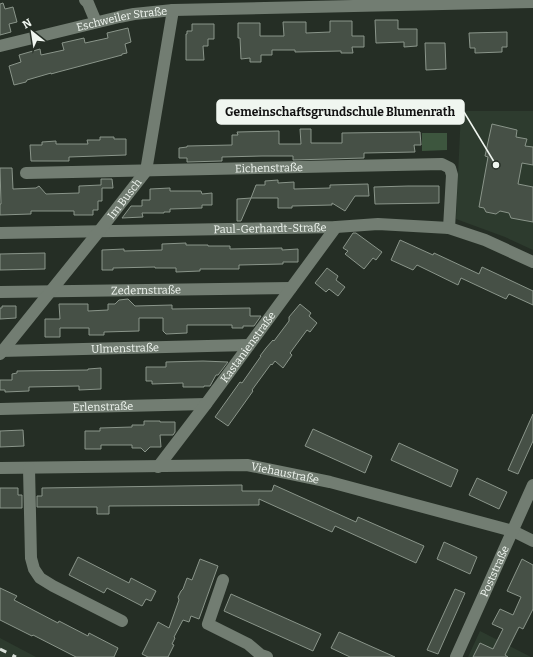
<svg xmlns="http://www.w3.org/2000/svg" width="533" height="657" viewBox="0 0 533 657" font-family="Bitter,serif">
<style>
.built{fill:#2d3b2e}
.green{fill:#3d563e}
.building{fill:#465046;stroke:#8a958a}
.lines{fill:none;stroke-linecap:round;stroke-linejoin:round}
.street{stroke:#727d72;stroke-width:12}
.secondary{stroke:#727d72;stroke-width:12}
.rail{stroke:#d7ded7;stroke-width:3;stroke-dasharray:7 7;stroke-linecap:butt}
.labels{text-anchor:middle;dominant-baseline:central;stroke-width:3.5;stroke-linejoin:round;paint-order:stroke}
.street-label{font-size:11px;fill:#f0f6f0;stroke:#252e25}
.leader{fill:none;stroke:#f0f6f0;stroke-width:1.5}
.callout-dot{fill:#f0f6f0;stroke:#252e25;stroke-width:1.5}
.callout{fill:#f0f6f0;stroke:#f0f6f0;stroke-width:1.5}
.callout-label{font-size:12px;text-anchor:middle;font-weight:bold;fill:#111}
</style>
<rect width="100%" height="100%" fill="#252e25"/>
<path class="built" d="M461,111H533V250L505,237L456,219Z
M480,631L531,657H468Z
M0,638L36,657H0Z"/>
<path class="green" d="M422,133H447V150L422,151Z"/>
<path class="building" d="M3,3L5,9L13,7L17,22L9,24L11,32L0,35V4Z
M375,20H398V29H417V46L404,47V42L376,43Z
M330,21H352V36H364V47H352L353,53H341V51L295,52V50H272V55H261V62H250V58L241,59L240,38H238V23H260V36H284L283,22H306V33L330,32Z
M192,24H214V39H208V46H203L204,60H186V34H187V31H192Z
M128,28L131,42L125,44L127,53L122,54V55L58,72L51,74V73L27,80L26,82L14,85L9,66L21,62L19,55L40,49L41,55L64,50L62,43L84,38L85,43L108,38L107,33Z
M507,32V47H502V52L475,53V48H470L469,33Z
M425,43H445L446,69L426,70Z
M492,124L517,130L516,137L527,139L525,146L533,147V165L522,163L518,184L533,187V222L511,218L509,213L500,211L496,214L486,212L484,208L479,207L488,157L485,156Z
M300,129H311V143H342V133L420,132L421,145H414L415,152L364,153V158L293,160V156H262L222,157V161L187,162V158H179V148L187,147V146L232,145V135H238L237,132L279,131V144H301Z
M100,137H114V139H126V155L69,157V161H31L30,145H42V142L56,141V144H88L87,140H100Z
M0,168H12L13,189L36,188L39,186L46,194L79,193V186L101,185V179H112L113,188H102V201H98V210H93V215H74V211H31V214L0,215V204H1Z
M278,180V183L294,182V189L330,188V185L368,184L369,196H355L345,211L332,203V205L292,206V208H278V198H251L256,185H265V181Z
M408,186H439V203L375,204L374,187Z
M170,188V191H201L202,194L212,193V205H202V208L170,209V212H164V213H142L143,217L122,218L131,206H142V200H150V189Z
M251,198L241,221H237V199Z
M353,233H356L382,252L376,260L373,258L364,269L345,254L348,251L343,248Z
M400,240L433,255L434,253L479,274L482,267L533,291V305L509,294L506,299L461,278L458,285L417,265L413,270L391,260Z
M186,243V245H208V246H230V249L282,248V250L298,249V262H283V264L239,265V269H200V271L176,272V268H155V267L113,268V270H102V250L124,249V251L162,250V244Z
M45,253V269L0,270V254Z
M327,268L338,276L336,280L345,287L338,296L329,289L326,292L315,283Z
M128,299L135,306L172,305V309L250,308V316H261L254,326H243V328H232V325H187V333L166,334L163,331V318H139V331L104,332V335H89V328H60V337H45V319H60L59,304H88V311L108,310V304H115L119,300Z
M300,304L311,313L309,316L317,323L310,332L307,330L290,353L292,355L283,368L275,361L272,365L271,364L252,390L253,391L228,426L215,417L240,382L242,383L261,356H260L266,348L273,340L274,341L289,321V317Z
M2,306H16V318L0,319V308H2Z
M203,361L228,362L218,375H216L210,386H204V387H183V383L152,384V381H146V367H166V362Z
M101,368V389L79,390V386L29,387V391L5,392V390H0V380H12V374L17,373V371L88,370V369Z
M533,414V441L518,474L508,470Z
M144,421H160V422H175V432L173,435H160L161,447H150L145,452L141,448H132V445H101V449H85V431H100V428L132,427V425H144Z
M313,429L372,456L365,473L305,446Z
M23,430L24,446L0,447V431Z
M399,443L458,470L451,487L391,460Z
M477,478L507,492L499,509L469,495Z
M242,485V491H272L274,485L356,522L358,517L424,546L416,563L335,526L332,532L259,499V505L109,506V514H97V507H37V496H42V488Z
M0,488H18V495H22V508H0Z
M444,542L477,557L470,574L437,559Z
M78,557L129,583L131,578L156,591L151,601L146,599L142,606L107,588L104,593L69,575Z
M200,559L218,566L199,619L191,616L189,622L183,620L174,637L175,638L172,644L174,645L168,657H148L142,654L158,622L169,628L179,600L178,597L181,591L183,589L187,578L192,580Z
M522,559L533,565V609L523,629L519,627L505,655L508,657H473L480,643L493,649L503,629L492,624L500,609L513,615L521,597L507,591Z
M0,588L17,596L14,600L58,623L59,621L88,636L89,633L118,648L114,657H76L33,635L32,636L0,620Z
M455,589L465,593L438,654L427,650Z
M231,594L321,634L313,651L224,611Z
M339,632L368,645L395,657H350L331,648Z"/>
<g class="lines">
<g class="street">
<path d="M85,0L88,3L96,22"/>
<path id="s1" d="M26,173L442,164L450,168L452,175L449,228"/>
<path id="s2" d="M0,233L336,227L378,224L449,228L485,240L533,262"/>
<path id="s3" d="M0,292L291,288"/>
<path id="s4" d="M0,351L249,345"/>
<path id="s5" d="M0,354L100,230L146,171L173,10"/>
<path id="s6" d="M0,409L206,404"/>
<path id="s7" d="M158,467L206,404L336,227"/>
<path id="s8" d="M0,468L247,465L330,482L513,531L533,541"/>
<path d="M29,468L31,558L34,569L40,578L53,586L122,621"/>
<path d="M223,580L208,624L248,644L261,655L267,657"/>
<path id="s9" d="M456,657L533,485"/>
</g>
<path class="secondary" id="s10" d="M0,46L119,17L134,14L173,10L533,2"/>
<path class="rail" d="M0,649L16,657"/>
</g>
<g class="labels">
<g class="street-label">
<text stroke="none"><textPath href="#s10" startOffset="125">Eschweiler Straße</textPath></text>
<text stroke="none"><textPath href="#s1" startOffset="243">Eichenstraße</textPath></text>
<text stroke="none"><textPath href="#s5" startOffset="199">Im Busch</textPath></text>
<text stroke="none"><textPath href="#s2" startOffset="270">Paul-Gerhardt-Straße</textPath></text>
<text stroke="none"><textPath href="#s3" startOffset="146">Zedernstraße</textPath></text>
<text stroke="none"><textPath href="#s7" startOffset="150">Kastanienstraße</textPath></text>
<text stroke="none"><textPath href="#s4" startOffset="125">Ulmenstraße</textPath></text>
<text stroke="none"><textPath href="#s6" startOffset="103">Erlenstraße</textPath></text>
<text stroke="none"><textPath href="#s8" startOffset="286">Viehaustraße</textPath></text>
<text stroke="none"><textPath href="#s9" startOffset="94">Poststraße</textPath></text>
</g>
</g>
<path class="leader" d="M496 165L464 112"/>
<circle class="callout-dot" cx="496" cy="165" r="4"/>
<rect class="callout" x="217" y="100" width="247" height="24" rx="4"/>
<g class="callout-label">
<text x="340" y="116">Gemeinschaftsgrundschule Blumenrath</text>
</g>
<g transform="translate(32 32) rotate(330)" stroke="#252e25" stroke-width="3" paint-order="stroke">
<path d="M0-3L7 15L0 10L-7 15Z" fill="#f0f6f0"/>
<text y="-6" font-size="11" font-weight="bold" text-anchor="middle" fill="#f0f6f0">N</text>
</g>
</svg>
